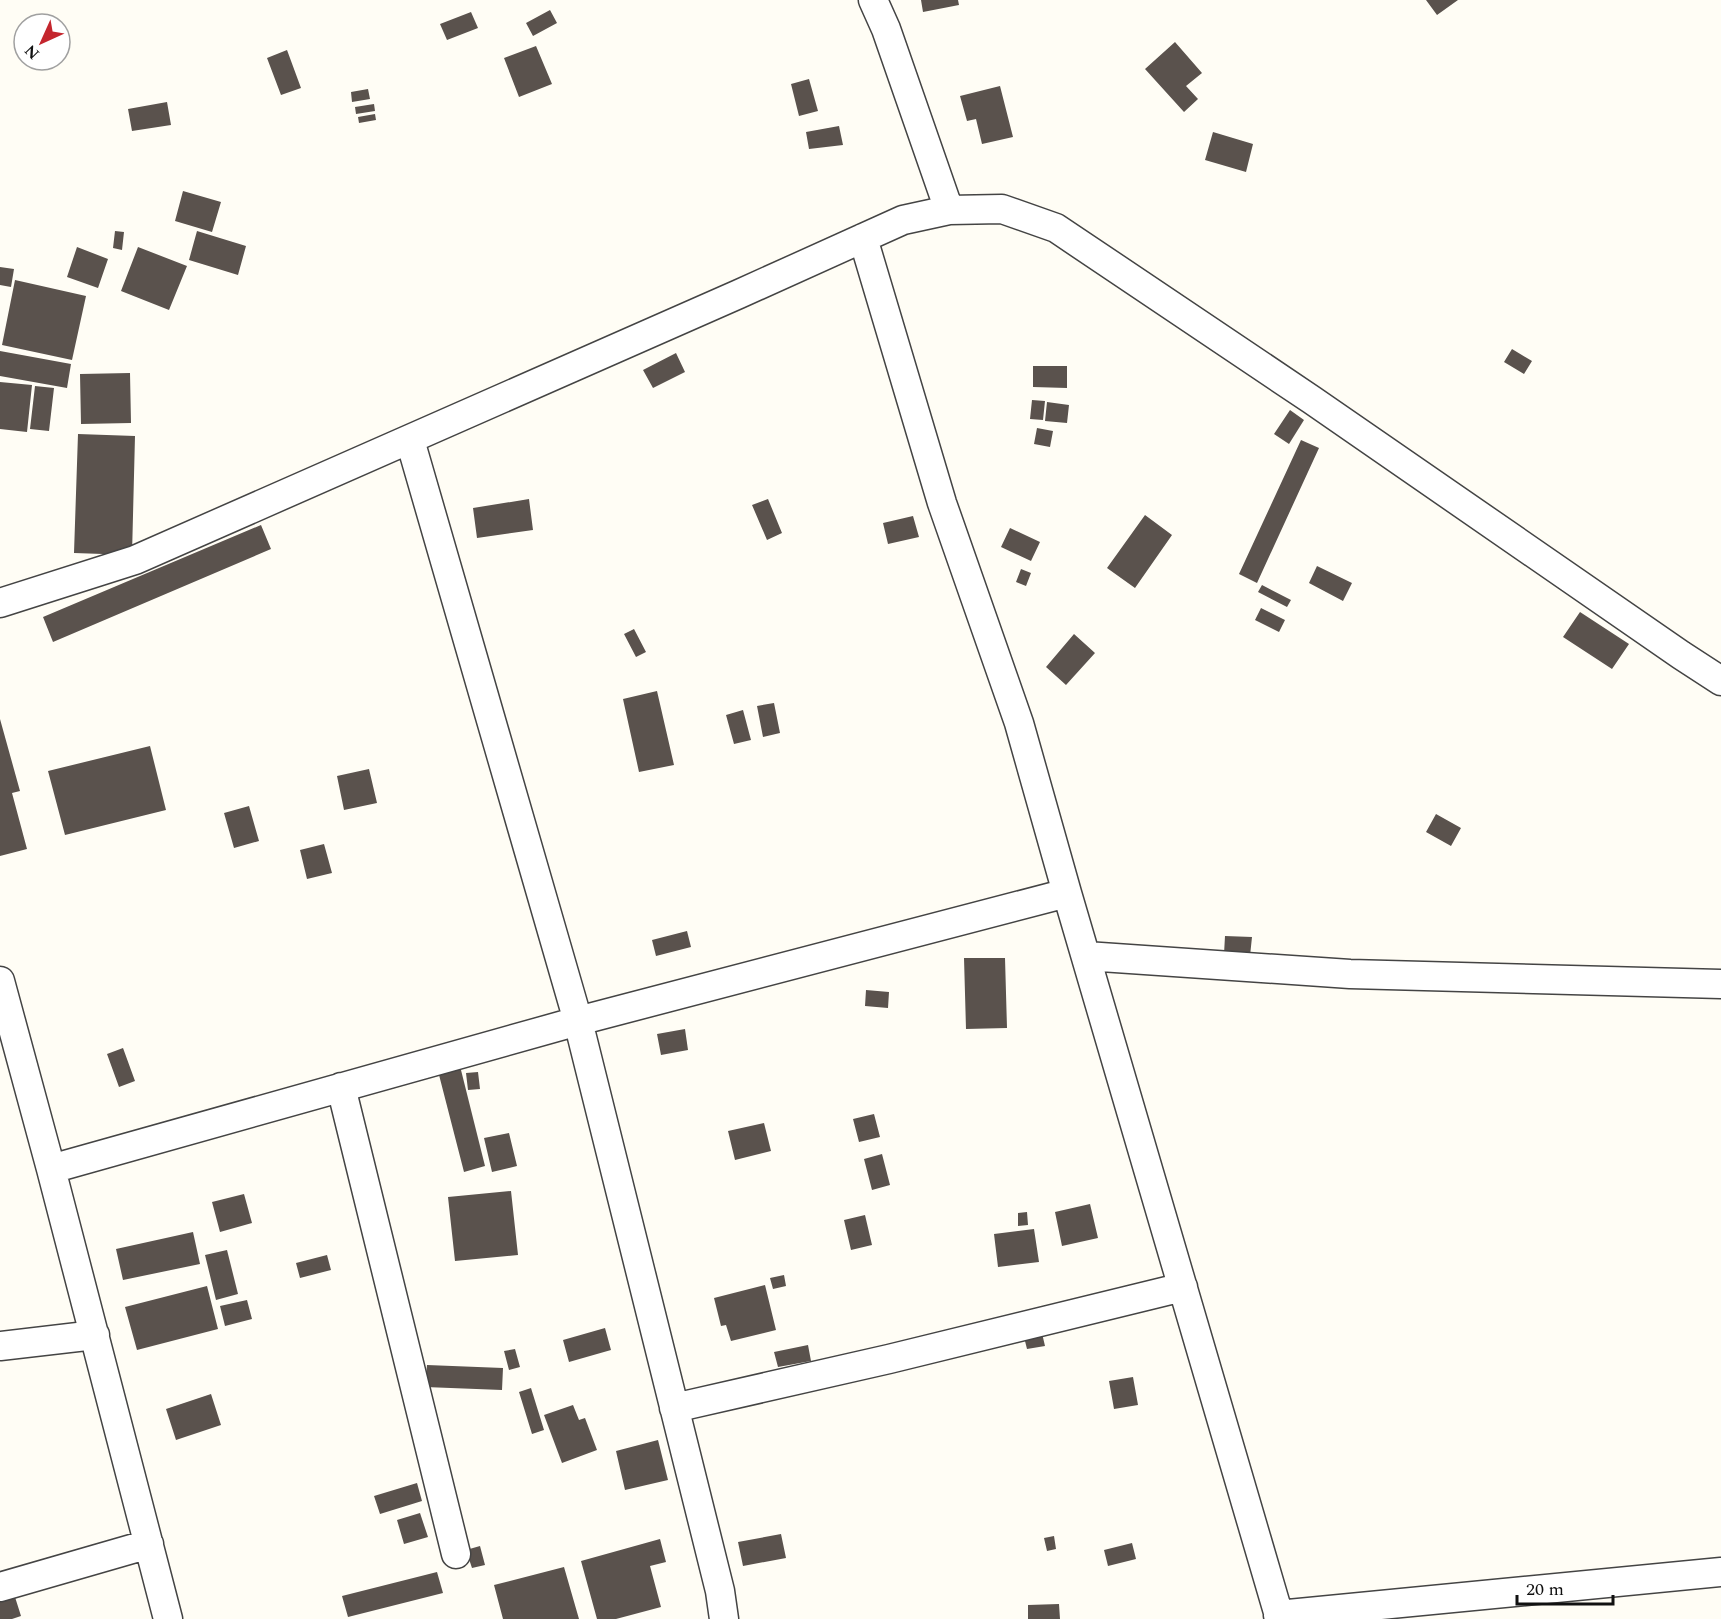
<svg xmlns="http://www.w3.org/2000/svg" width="1721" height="1619" viewBox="0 0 1721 1619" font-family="Spectral,serif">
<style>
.building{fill:#5a524d}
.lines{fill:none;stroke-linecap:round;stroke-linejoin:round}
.street-casing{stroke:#444;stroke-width:31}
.street{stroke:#fff;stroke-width:28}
</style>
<rect width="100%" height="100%" fill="#fffdf5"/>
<path class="building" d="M921,0H958L959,5L923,12Z
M1426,0H1458L1437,15Z
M550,10L557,23L533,36L526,23Z
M471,12L478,28L447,40L440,24Z
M1175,42L1202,73L1186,86L1198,99L1184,112L1145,69Z
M536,46L552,84L519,97L504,58Z
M287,50L301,88L281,95L267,58Z
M809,79L818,111L799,116L791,84Z
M1000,86L1013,137L982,144L976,119L967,121L960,96Z
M368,89L370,99L352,102L351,92Z
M167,102L171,125L132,131L128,109Z
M374,104L375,111L356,114L355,107Z
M375,114L376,120L359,123L358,117Z
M839,126L843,145L809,149L806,132Z
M1213,132L1253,144L1246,172L1205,160Z
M183,191L221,202L212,232L175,221Z
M115,231L124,232L122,250L113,248Z
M197,231L246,246L238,275L189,260Z
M77,247L108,259L98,288L67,277Z
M138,247L187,266L169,310L121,291Z
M0,267L14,269L11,287L0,285Z
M15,280L86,296L72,360L2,345Z
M1512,349L1532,361L1524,374L1504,362Z
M0,351L71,364L67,388L0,376Z
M676,353L685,372L653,388L643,370Z
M1033,366H1067V388L1033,387Z
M130,373L131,423L81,424L80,374Z
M0,382L32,385L27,432L0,429Z
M35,386L54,388L49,431L30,429Z
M1032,400L1045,401L1043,420L1030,419Z
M1047,402L1069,405L1067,423L1045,421Z
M1290,410L1304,420L1289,444L1274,434Z
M1037,428L1053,431L1050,447L1034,444Z
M78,434L135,436L132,555L74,553Z
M1301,440L1319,448L1257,583L1239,574Z
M529,499L533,530L477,538L473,508Z
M768,499L782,533L767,540L752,505Z
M1145,515L1172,535L1135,588L1107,568Z
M913,516L919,537L888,544L883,523Z
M261,525L271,549L53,642L43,617Z
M1010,528L1040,542L1031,561L1001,547Z
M1317,566L1352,583L1343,601L1309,583Z
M1021,569L1031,573L1026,586L1016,582Z
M1262,585L1291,600L1287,607L1258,592Z
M1261,608L1285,620L1279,632L1255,620Z
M1580,612L1629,644L1612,669L1563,637Z
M634,629L646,652L636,657L624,634Z
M1074,634L1095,653L1066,685L1046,667Z
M657,691L674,765L639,772L623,699Z
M774,703L780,733L763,737L757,706Z
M743,710L751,740L734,744L726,715Z
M0,719L20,791L12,793L27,849L0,856Z
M150,746L166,810L65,835L48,771Z
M369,769L377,803L344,810L337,776Z
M249,806L259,841L234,848L224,813Z
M1436,814L1461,828L1451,846L1426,832Z
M324,844L332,873L307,879L300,850Z
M687,931L691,947L656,956L652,940Z
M1225,936L1252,937L1250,956L1224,954Z
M964,958H1005L1007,1028L966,1029Z
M866,990L889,992L888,1008L865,1006Z
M685,1029L688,1050L661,1055L657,1034Z
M123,1048L135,1081L119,1087L107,1054Z
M460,1066L485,1166L464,1172L438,1071Z
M478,1072L480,1089L468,1090L466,1073Z
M874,1114L880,1137L859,1142L853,1119Z
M764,1123L771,1151L735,1160L728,1131Z
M509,1133L517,1166L492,1172L484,1138Z
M882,1154L890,1185L872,1190L864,1159Z
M511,1191L518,1255L455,1261L448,1197Z
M244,1194L252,1223L220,1232L212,1202Z
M1090,1204L1098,1238L1062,1246L1055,1212Z
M1027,1212L1028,1225L1018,1226V1213Z
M865,1215L872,1245L851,1250L844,1220Z
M1034,1229L1039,1262L998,1267L994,1234Z
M193,1232L200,1264L123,1280L116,1249Z
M227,1250L238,1294L216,1300L205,1255Z
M327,1255L331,1270L300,1278L296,1263Z
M784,1275L786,1286L773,1289L770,1278Z
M765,1285L776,1330L731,1341L726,1325L721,1326L714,1298Z
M207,1286L218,1329L137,1350L125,1307Z
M247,1300L252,1319L225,1326L220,1306Z
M605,1328L611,1350L569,1362L563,1340Z
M1041,1329L1045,1346L1027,1349L1023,1333Z
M808,1345L811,1361L778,1367L774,1352Z
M515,1349L520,1367L509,1370L504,1351Z
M427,1365L503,1368L502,1390L425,1387Z
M1133,1377L1138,1405L1114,1409L1109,1381Z
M531,1388L544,1430L532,1434L519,1392Z
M211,1394L221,1425L176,1440L166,1409Z
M573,1405L579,1420L585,1418L597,1450L562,1463L544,1415Z
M658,1440L668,1480L625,1490L616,1451Z
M417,1483L422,1501L380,1514L374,1496Z
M420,1513L428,1537L404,1544L397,1520Z
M781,1534L786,1558L743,1566L738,1542Z
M1054,1536L1056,1549L1047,1551L1044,1538Z
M660,1539L666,1562L650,1566L661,1607L616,1619H597L581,1561Z
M1132,1543L1136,1559L1108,1566L1104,1550Z
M480,1546L485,1565L472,1568L466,1550Z
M564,1567L579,1619H503L494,1585Z
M437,1572L443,1593L348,1617L342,1596Z
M15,1597L21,1616L12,1619H0V1602Z
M1059,1604L1060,1619H1028V1605Z"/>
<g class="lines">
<defs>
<path id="street" d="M873,0L886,29L949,210
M863,238L942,503L1019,723L1067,893L1280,1619
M410,440L578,1021L720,1591L724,1619
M0,603L135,560L739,294L903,220L949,210L1002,209L1056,228L1312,400L1681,655L1721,681
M1086,956L1350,974L1721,984
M0,981L51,1169L168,1619
M341,1087L456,1554
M51,1169L578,1021L1067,893
M0,1346L95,1335
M674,1408L889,1359L1183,1287
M0,1587L149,1544
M1278,1615L1721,1572"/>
</defs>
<use href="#street" class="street-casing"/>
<use href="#street" class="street"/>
</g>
<g transform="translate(42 42) rotate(225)"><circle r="28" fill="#ffffff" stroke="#a0a0a0" stroke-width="1.5"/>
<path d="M0-4.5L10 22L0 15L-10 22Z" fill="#c4262e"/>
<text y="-9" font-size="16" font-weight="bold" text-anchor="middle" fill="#111111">N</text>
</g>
<path d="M1517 1595v9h96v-9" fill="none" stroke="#111111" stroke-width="3"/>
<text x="1526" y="1595" font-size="18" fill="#111111" stroke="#ffffff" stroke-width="4.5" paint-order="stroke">20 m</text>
</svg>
